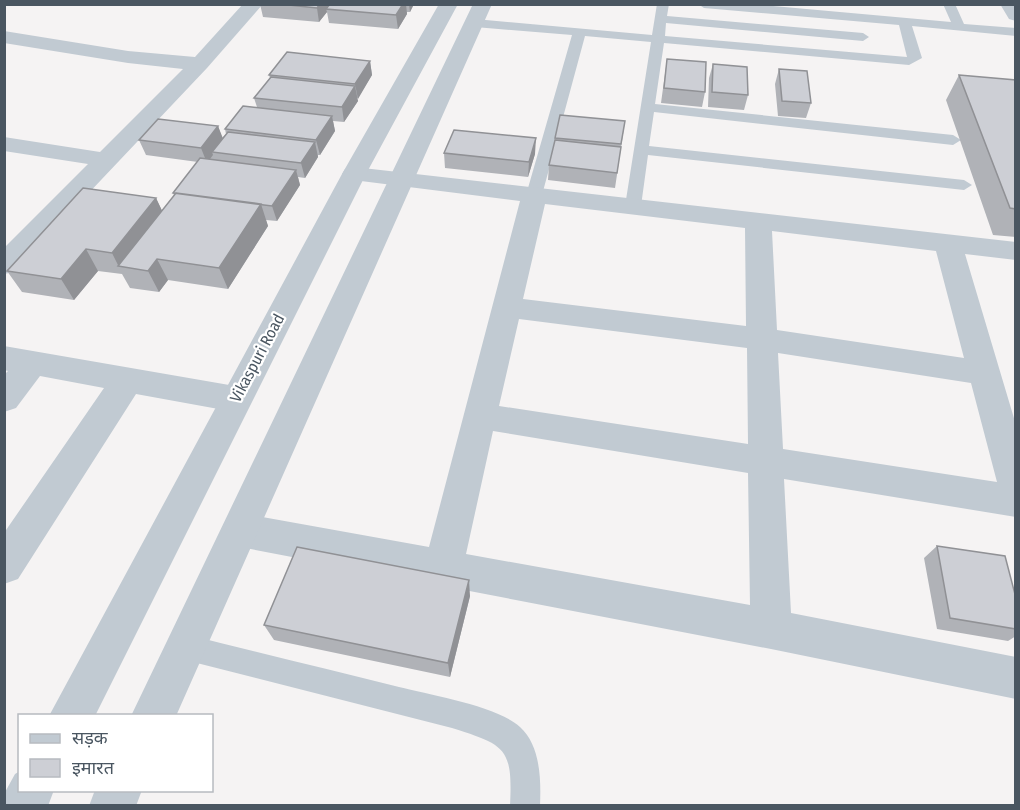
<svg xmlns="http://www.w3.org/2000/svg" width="1020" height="810" viewBox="0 0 1020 810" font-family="'Fira Sans Condensed','Noto Sans Devanagari',sans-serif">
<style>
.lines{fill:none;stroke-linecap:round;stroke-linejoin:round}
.service{fill:#c1cad2;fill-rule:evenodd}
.minor{fill:#c1cad2;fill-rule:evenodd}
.tertiary{fill:#c1cad2;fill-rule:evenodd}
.wall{fill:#b0b2b7}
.shaded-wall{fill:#909195}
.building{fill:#cdcfd5;stroke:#909195;stroke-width:1.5}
.labels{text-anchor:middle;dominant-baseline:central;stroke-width:4.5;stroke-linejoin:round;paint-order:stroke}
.street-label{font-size:16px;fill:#4a5661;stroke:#fff}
</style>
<rect width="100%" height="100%" fill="#f5f3f3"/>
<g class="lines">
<path class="service" d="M657,4H669L667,16L863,33L869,37L863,41L666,23L665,36L907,57L899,25L704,8L698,4H750L951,22L943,4H955L964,24L1016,28V36L912,26L922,58L909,65L664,43L655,104L953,135L961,140L953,145L654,112L649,146L964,180L972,185L964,190L648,155L641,206L639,210H627L625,206L651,42L585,36L542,195L540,199H528L526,195L572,35L475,27L469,23L475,19L652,35Z
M185,634C256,652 328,669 399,687C431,695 497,706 520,727C541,746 541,781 540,806H510C513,747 505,745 452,728L185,660L176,656L172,647L176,638Z"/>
<path class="minor" d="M243,4H263L207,68L14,272L4,274V248L88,164L4,151V137L100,152L183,69L128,63L4,43V31L128,51L195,57Z
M1000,4H1016V21L1009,19Z
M354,167L1016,242V260L965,254L1016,425V517L784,479L791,613L1016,657V699L771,649L240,547L227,542L221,530L227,518L240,513L429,547L520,201L345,179L342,174L345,169ZM545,204L745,228L746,326L523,299ZM772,231L936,251L964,358L777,330ZM519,319L747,348L748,444L499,406ZM778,353L971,383L997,482L783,449ZM493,431L748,473L750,605L466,554Z
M4,346L235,386L247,390L251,399L247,408L235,412L136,394L18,579L4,584V533L104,388L40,376L16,408L4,412V375L8,371L4,370Z"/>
<path class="tertiary" d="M439,4H458L366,174L95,716H49L342,174Z
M473,4H492L176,716H131Z
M20,771V790H54L48,806H4V794L15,774Z
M95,790H142L136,806H89Z"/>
</g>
<path class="wall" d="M260,4H414L410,12H407V14L398,29L329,23L327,12L319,22L263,17Z
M667,59L705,92L702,107L661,103Z
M370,61L372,75L357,99L358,101L344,122L333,121L335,131L320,155H318V157L305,178L298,177L300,185L277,221L266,220L268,226L228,289L168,280L159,292L130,288L122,274L98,271L74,300L22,292L7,271L156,198L162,211L174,195L173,193L198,162L146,155L139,140L218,126L222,138L226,134L225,129L257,107L254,98L270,78L269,75Z
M713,64L748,95L744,110L708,107L709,78Z
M779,69L811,103L806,118L778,116L775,84Z
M959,75L1016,80V237L993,235L946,100Z
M625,121L615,188L548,180L549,165L554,144L555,138Z
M444,153L535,154L528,177L445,168Z
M937,546L1016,598V636L1008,641L937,629L924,558Z
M470,596L450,677L274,640L264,625Z"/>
<path class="shaded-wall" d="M320,4H328L329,9H326L327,12L319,22L317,8Z
M403,4H406L407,14L398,29L396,15Z
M409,4H414L410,12Z
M370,61L372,75L358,99L355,84Z
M355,86L358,101L344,122L342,107Z
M332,116L335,131L320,155L316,140Z
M218,126L224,141L212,152L213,155L207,163L201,148Z
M536,138L535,154L528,177L529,162Z
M315,142L318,157L305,178L301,163Z
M296,170L300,185L277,221L272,206Z
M156,198L166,219L119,267L112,253Z
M261,204L268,226L228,289L219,268Z
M86,249L98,271L74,300L61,279Z
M157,259L168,280L159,292L148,271Z
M469,580L470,596L450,677L448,663Z"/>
<path class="building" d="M279,4H320L317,8Z
M330,4H403L396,15L326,9Z
M287,52L370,61L355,84L269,75Z
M667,59L706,62L705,92L664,88Z
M713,64L747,67L748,95L712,92Z
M779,69L807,71L811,103L782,101Z
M959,75L1016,80V209L1010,208Z
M271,77L355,86L342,107L254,98Z
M243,106L332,116L316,140L225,129Z
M560,115L625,121L621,144L555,138Z
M158,119L218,126L201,148L139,140Z
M454,130L536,138L529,162L444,153Z
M228,132L315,142L301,163L212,152Z
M555,140L621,147L617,173L549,165Z
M200,158L296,170L272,206L173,193Z
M83,188L156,198L112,253L86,249L61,279L7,271Z
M176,193L261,204L219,268L157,259L148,271L118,266Z
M937,546L1005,556L1016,598V629L950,618Z
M297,547L469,580L448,663L264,625Z"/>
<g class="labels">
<g class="street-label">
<text transform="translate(257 358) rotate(-62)">Vikaspuri Road</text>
</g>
</g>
<rect width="1020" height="810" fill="none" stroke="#4a5661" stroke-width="12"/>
<rect x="18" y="714" width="195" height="78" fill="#ffffff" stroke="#b7bbc0" stroke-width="1.5"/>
<rect x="30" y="734" width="30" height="9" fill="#c1cad2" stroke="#b7bbc0" stroke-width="1.5"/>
<text x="72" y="744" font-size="18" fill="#4a5661">सड़क</text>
<rect x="30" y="759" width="30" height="18" fill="#cdcfd5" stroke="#b7bbc0" stroke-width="1.5"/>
<text x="72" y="774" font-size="18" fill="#4a5661">इमारत</text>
</svg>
